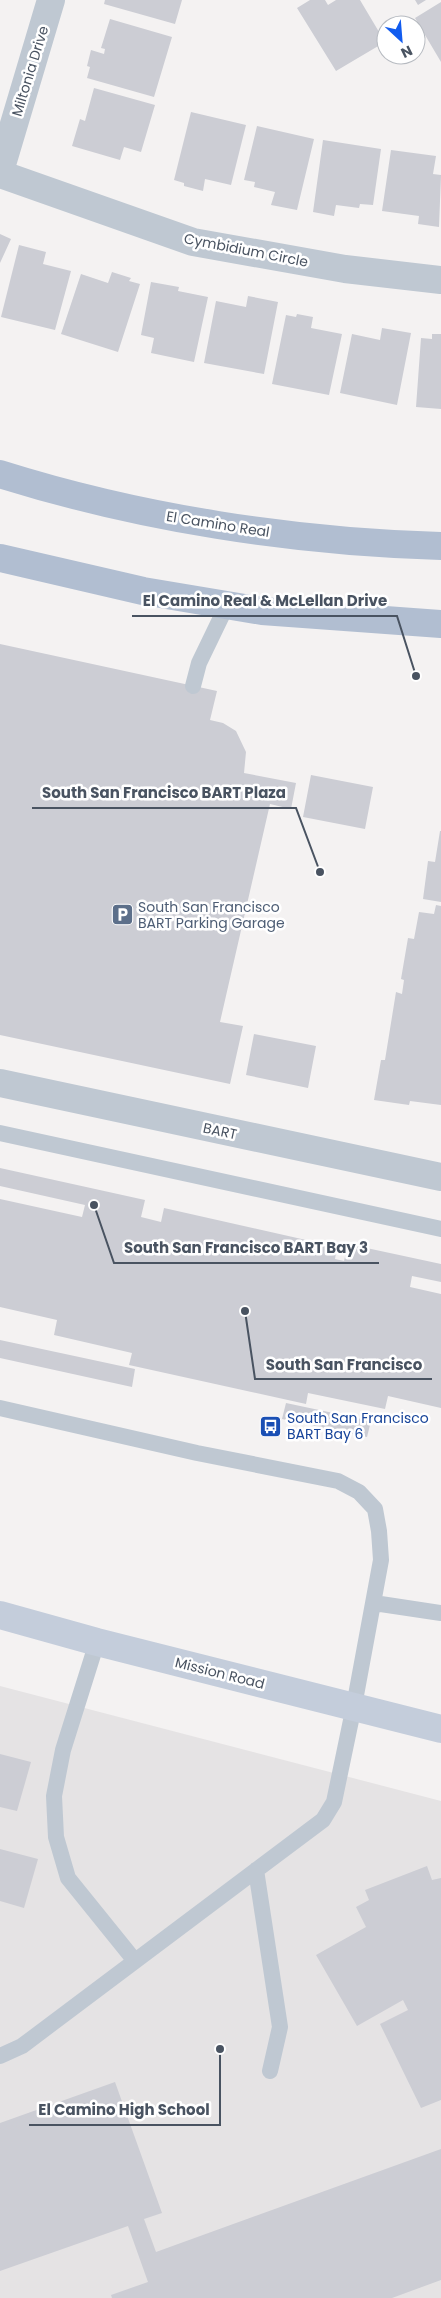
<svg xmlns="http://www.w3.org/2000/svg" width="441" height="2298" viewBox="0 0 441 2298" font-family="Poppins,sans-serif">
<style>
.education{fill:#e5e3e4}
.building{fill:#cccdd4}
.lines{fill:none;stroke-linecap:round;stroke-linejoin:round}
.lane{stroke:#bfc8d2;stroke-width:16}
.street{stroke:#bfc8d2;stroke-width:28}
.secondary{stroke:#c4cddb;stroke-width:28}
.primary{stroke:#b1bed1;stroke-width:28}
.labels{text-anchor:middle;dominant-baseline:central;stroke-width:5;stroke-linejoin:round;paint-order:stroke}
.street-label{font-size:14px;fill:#495361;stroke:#fff}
.service-label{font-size:14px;fill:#4e5e75;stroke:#fff;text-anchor:start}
.transit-label{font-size:14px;fill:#164399;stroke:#fff;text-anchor:start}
.leader{fill:none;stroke:#495361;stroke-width:2}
.callout-dot{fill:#495361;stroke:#fff;stroke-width:2}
.callout-label{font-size:15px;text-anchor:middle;font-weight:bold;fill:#495361;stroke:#fff;stroke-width:5;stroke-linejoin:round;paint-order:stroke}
</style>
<rect width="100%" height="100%" fill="#f4f2f2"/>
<path class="education" d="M0,1686L441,1801V2298H0Z"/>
<path class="building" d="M105,0H182L175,24L104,4Z
M310,0H325L328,5L336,0H360L385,42L336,71L297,8Z
M415,0H426L418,5Z
M441,2V62L415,18Z
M110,19L172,37L154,97L87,78L90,67L87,66L91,50L104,54L105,49L101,48Z
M94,88L155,105L141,152L124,147L120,160L72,146L80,119L85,121Z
M191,112L246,125L231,185L205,179L203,191L184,186V183L174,180Z
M257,126L314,139L297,210L271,205L275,192L254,187L255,182L244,180Z
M323,140L381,149L373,205L360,204L359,208L336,205L334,216L313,212Z
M391,150L436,156L433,174L441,175L439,227L418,224L419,216L382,211Z
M0,234L11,239L0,263Z
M19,245L46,252L43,264L71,271L55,330L1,317Z
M112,272L131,278L129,281L140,284L118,352L61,334L81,274L108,283Z
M151,282L179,287L178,291L208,297L194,362L151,353L154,338L141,335Z
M248,296L278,302L264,374L204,363L216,301L246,307Z
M297,314L313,317L311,328L342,334L329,395L272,384L286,315L296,317Z
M382,328L411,333L397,405L340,393L352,334L380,340Z
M432,334H441V409L416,407L421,338L432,339Z
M0,644L217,691L210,720L223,723L236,731L246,752L244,773L296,783L291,809L270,804L220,1022L243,1026L230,1084L0,1035Z
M311,775L373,787L365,829L303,817Z
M440,831H441V902L423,899L428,861L435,862Z
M436,905L441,906V1105L410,1101L409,1105L374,1100L381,1060H385L396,992L402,994L404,980L401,979L408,938L414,939L419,912L434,914Z
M254,1034L316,1046L308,1088L246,1075Z
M0,1168L145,1200L141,1217L161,1222L164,1208L337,1247L335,1259L344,1261L348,1244L441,1264V1282L412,1276L410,1287L441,1294V1408L388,1396L385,1409L308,1393L306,1404L129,1365L132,1353L54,1335L57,1320L0,1307V1199L82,1217L85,1205L0,1186Z
M0,1340L135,1369L132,1387L0,1358Z
M286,1403L371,1421L367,1437L282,1419Z
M0,1754L31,1762L17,1811L0,1807Z
M0,1849L38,1859L24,1908L0,1901Z
M427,1866L432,1880L441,1878V2100L421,2108L380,2024L408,2010L403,2000L357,2026L316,1955L366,1927L356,1907L369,1900L365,1890Z
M115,2082L162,2213L144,2219L156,2252L441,2149V2280L392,2298H112L111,2295L148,2282L128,2226L0,2271V2123Z"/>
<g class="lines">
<path class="lane" d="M193,686L199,663L227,605
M0,1133L441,1229
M0,1408L197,1453L338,1481L359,1492L375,1509L379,1531L381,1560L354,1706L334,1802L323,1820L22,2046L0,2056
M374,1603L441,1613
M97,1642L63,1750L54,1796L56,1837L68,1878L135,1961
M256,1870L280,2027L270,2071"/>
<path class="street" d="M0,171L51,0
M0,174L193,242L345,269L441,280
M0,1083L441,1177"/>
<path class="secondary" d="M0,1615L97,1642L441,1729"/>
<path class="primary" d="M0,474C140,518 294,542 441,546
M0,558L143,591L262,611L441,624"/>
</g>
<defs>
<symbol id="parking-square" viewBox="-11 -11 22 22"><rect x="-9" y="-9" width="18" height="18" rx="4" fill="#5c6f8a" stroke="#fff"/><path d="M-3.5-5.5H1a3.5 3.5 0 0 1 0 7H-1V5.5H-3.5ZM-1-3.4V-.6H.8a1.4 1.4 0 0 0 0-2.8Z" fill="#fff"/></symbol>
<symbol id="bus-square" viewBox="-11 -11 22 22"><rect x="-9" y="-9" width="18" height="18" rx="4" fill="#1a4fb4" stroke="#fff"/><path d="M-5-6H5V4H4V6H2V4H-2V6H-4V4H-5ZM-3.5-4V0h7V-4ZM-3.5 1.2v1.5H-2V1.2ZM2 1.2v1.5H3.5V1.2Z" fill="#fff"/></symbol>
</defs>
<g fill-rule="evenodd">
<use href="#parking-square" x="110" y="902" width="25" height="25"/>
<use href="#bus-square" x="258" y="1414" width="25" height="25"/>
</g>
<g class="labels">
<g class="street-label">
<text transform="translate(30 71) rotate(-73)">Miltonia Drive</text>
<text transform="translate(246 250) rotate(11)">Cymbidium Circle</text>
<text transform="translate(218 524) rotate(9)">El Camino Real</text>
<text transform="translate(220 1131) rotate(12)">BART</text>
<text transform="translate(220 1673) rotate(14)">Mission Road</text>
</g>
<g class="service-label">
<text x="138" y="907">South San Francisco<tspan x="138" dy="16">BART Parking Garage</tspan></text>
</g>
<g class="transit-label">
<text x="287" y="1418">South San Francisco<tspan x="287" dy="16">BART Bay 6</tspan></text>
</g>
</g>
<path class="leader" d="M416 676L397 616H132M320 872L296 808H32M94 1205L114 1263H379M245 1311L255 1379H432M220 2049L220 2125H29"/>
<g class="callout-dot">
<circle cx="416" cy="676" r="5"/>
<circle cx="320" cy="872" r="5"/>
<circle cx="94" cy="1205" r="5"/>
<circle cx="245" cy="1311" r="5"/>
<circle cx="220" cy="2049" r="5"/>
</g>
<g class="callout-label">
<text x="265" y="606">El Camino Real &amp; McLellan Drive</text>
<text x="164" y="798">South San Francisco BART Plaza</text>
<text x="246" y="1253">South San Francisco BART Bay 3</text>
<text x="344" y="1370">South San Francisco</text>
<text x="124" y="2115">El Camino High School</text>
</g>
<g transform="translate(401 40) rotate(154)"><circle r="24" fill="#ffffff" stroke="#b6bac0"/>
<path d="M0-4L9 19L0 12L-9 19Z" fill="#125cef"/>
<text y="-8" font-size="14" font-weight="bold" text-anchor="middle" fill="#495361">N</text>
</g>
</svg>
